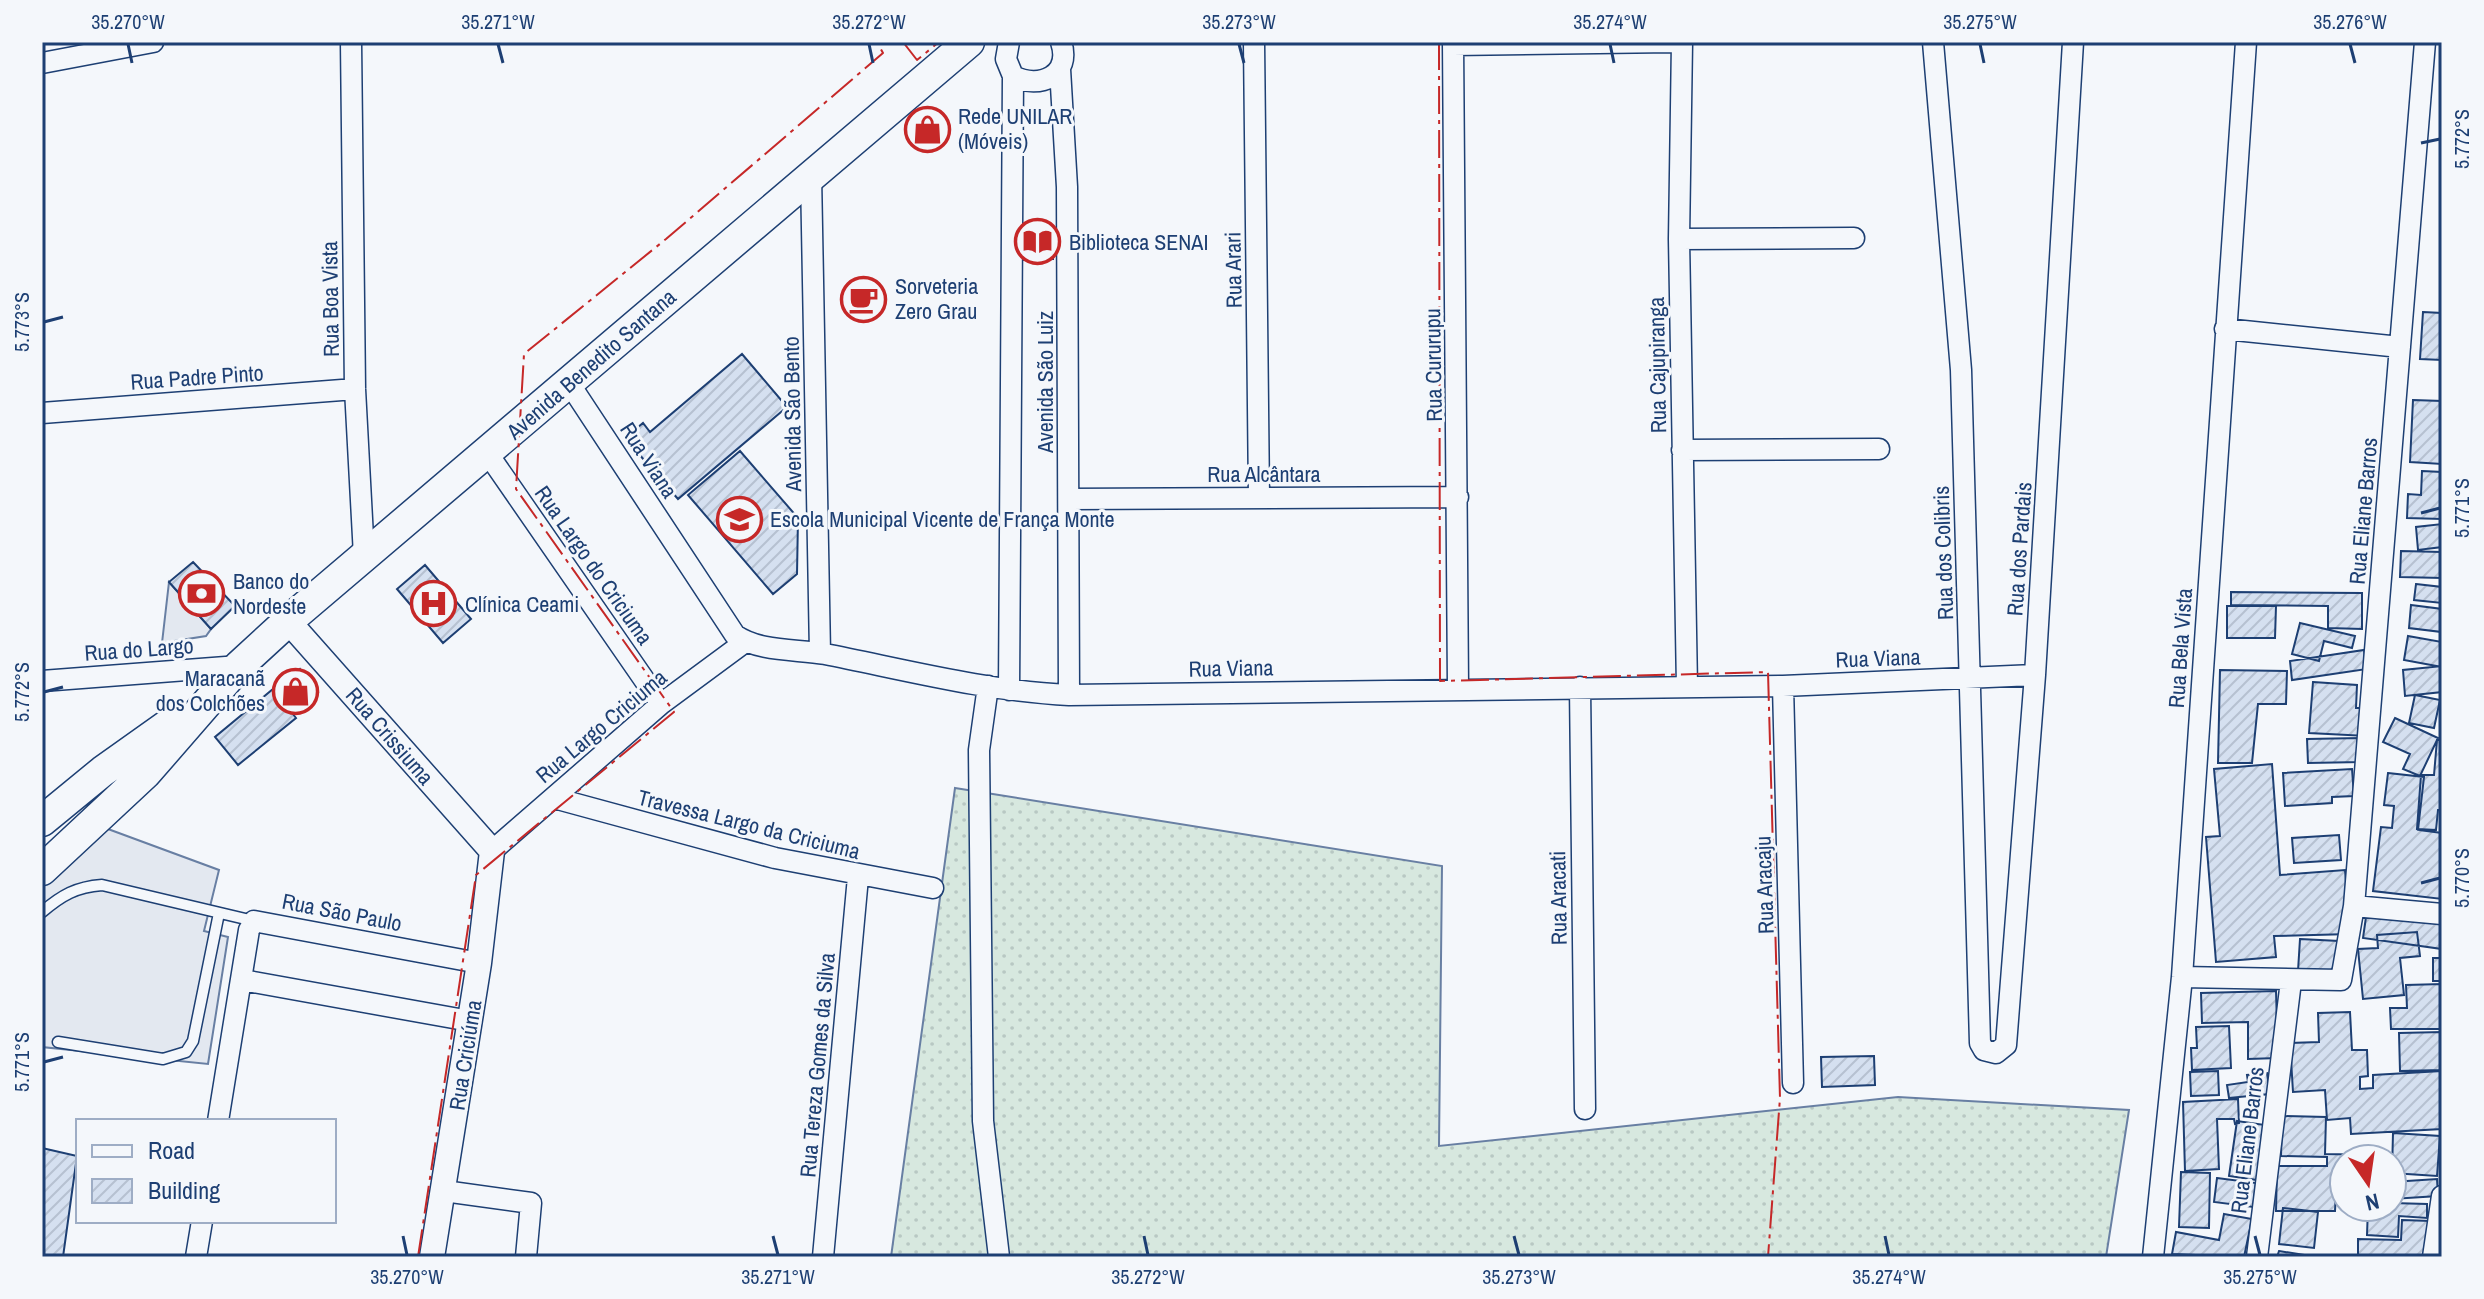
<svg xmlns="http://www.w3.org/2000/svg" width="2484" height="1299" viewBox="0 0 2484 1299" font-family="'Archivo Narrow',sans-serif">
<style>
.grass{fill:url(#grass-dots);stroke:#687fa3;stroke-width:2}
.parking{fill:#e3e8f0;stroke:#687fa3;stroke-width:2}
.building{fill:url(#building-hatch);stroke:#1d3f73;stroke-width:2}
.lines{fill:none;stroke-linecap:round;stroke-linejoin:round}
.service-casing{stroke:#1d3f73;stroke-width:13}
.minor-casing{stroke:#1d3f73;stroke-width:23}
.tertiary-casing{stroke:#1d3f73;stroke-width:27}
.primary-casing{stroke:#1d3f73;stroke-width:33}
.service{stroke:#f4f7fb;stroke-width:10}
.minor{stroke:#f4f7fb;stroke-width:20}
.tertiary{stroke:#f4f7fb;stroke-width:24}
.primary{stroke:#f4f7fb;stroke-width:30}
.power{stroke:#c62828;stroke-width:2;stroke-dasharray:28 6 4 6;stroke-linecap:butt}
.ticks{fill:none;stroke:#1d3f73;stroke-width:3}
.labels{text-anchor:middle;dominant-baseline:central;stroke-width:6;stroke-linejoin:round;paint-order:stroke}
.poi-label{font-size:22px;fill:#1d3f73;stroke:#f4f7fb;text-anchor:start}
.street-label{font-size:22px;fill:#1d3f73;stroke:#f4f7fb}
.neatline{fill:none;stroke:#1d3f73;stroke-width:3}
.ticks-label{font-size:20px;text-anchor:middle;fill:#1d3f73}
</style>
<defs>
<pattern id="grass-dots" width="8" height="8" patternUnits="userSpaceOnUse" patternTransform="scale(2)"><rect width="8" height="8" fill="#d7e8df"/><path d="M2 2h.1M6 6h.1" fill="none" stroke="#b8c8c3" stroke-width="1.8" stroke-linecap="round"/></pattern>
<pattern id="building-hatch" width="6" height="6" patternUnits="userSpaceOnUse" patternTransform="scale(2)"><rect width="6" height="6" fill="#d5e0f0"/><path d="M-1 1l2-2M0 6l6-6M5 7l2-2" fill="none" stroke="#b6c1d1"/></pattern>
</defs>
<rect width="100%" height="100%" fill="#f4f7fb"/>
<path class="grass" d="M955,788L1442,866L1439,1146L1898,1097L2129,1110L2106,1257H891Z"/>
<path class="parking" d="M169,582L211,629L206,636L162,643Z
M89,822L219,870L204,931L228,937L208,1064L42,1047V864Z"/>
<path class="building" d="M1051,224L1053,259L1024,260L1022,226Z
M2423,312L2442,313V360L2420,359Z
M742,354L787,407L678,499L625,438L643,423L650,432Z
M2413,400L2442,401V464L2410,462Z
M740,451L798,518L797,574L773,594L688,495Z
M2422,471L2442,472V519L2407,518L2408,494L2421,495Z
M2442,524V547L2418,550L2416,527Z
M2401,551L2442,552V578L2400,577Z
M193,562L235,606L211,629L169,582Z
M425,565L471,619L443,643L397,589Z
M2416,584L2442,587V603L2414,600Z
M2231,592L2362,593V629L2328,628V606L2231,605Z
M2411,605L2442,609V632L2409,628Z
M2227,606H2276L2275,638H2227Z
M2300,623L2355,636L2352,648L2324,641L2319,661L2292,654Z
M2408,636L2442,642V667L2404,660Z
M2364,650L2367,669L2292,680L2290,661Z
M2442,666V692L2405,696L2403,670Z
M300,669L318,692L291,713L273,689Z
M2220,670L2287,671L2286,704H2258L2252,763H2218Z
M2313,682L2357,685L2356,708H2369L2367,736L2309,733Z
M273,689L296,718L238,765L215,737Z
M2415,695L2440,700L2434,728L2409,723Z
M2395,718L2438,738L2420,776L2403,769L2410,754L2383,742Z
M2361,738V762L2308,763L2307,739Z
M2437,740H2442V810H2438L2436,830L2417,829L2421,775H2434Z
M2272,764L2280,875L2345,870L2350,934L2274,936L2276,957L2216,962L2206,837L2220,836L2214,769Z
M2352,769L2354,796L2332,797V803L2285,806L2283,773Z
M2388,773L2424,777L2418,830L2442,833V899L2373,891L2381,827L2392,828L2394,806L2384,805Z
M2339,835L2341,860L2294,863L2292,838Z
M2367,910L2442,921V949L2363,938Z
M2417,932L2420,956L2400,958L2404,995L2363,999L2358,949L2378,948L2377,935Z
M2300,939L2339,941L2337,973L2298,971Z
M2433,958H2442V981H2433Z
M2442,984V1029H2391L2390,1008H2407L2406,985Z
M2276,991L2278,1058L2248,1059V1022L2202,1023L2201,993Z
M2350,1012L2352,1050H2367L2368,1076L2360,1077V1089L2373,1088V1075L2442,1071V1129L2351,1134L2350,1118L2327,1120L2325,1090L2293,1092L2290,1043L2319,1042L2318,1013Z
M2229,1026L2231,1068L2192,1070L2191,1048H2197L2196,1027Z
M2442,1032V1070L2400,1071L2399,1033Z
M1874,1056L1875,1085L1822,1087L1821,1057Z
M2218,1071L2219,1095L2191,1096L2190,1072Z
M2267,1073L2270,1094L2229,1098L2227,1085L2248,1082L2247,1075Z
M2238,1099L2239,1123L2235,1124L2234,1119H2217L2219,1169L2185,1171L2183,1102Z
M2282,1116L2326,1117L2325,1154L2378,1155V1159H2344V1193H2336L2335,1211H2276L2277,1166H2327V1157L2281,1156Z
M2237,1121L2265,1125L2257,1180L2229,1176Z
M2393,1133L2440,1136L2437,1176L2392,1173Z
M42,1148L77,1156L63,1257H42Z
M2181,1172L2210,1173L2209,1228L2179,1227Z
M2217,1178L2256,1183L2253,1207L2214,1202Z
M2437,1179L2438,1196L2392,1199V1182Z
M2392,1203L2427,1204V1218L2399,1216L2398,1237L2367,1235L2368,1207H2392Z
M2283,1208L2318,1212L2314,1248L2279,1244Z
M2224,1214L2252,1219L2244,1257L2172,1254L2176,1232L2219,1240Z
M2402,1220L2431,1221L2429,1257H2358V1239L2401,1240Z
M2279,1251L2317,1257H2277Z"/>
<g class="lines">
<defs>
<path id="service" d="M42,912C62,895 76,887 102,885L254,921
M58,1042L163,1059L186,1052L193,1041L219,913"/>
<path id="minor" d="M351,42L355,389L364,556
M1009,42L1006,59L1013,76C1040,90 1072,75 1061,42
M1254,42L1259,497
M1453,42L1458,688
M1682,42L1679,239L1687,687
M1933,42L1961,370L1980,1043L1984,1050L1996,1053L2006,1045L2035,675L2073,42
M1453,45L1672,42
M42,63L153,42
M1060,69L1067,187L1069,695
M811,175L820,653
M1679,239L1854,238
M2225,329L2400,347
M569,383L735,635C760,652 795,649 825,654C906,670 986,691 1069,695L1783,686L2035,675
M42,413L355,389
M1682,450L1879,449
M488,454L661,704
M1069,499L1458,497
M42,681L239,666
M988,686L979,750L983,1121L999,1257
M1783,686L1793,1083
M1580,687L1585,1109
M1009,690L1013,76
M554,798L775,858L933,888
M492,851L661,704L745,642
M2354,906L2442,914
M2182,977L2341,980L2354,906L2425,42
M242,980L470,1021
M218,1121L249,930L254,921L479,963
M444,1191L531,1203L526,1257
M196,1257L202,1221
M823,1257L858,877
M2153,1257L2182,977L2246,42
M2257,1257L2291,981
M2433,1257L2442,1196"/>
<path id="tertiary" d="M288,621L492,851L479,963L432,1257"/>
<path id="primary" d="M42,821L103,771L179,717
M42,870L146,773L239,666L288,621L969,42"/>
</defs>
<use href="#service" class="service-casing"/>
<use href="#minor" class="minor-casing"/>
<use href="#tertiary" class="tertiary-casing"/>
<use href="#primary" class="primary-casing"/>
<use href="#service" class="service"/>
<use href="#minor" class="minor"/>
<use href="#tertiary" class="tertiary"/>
<use href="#primary" class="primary"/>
<path class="power" d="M903,42L917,60L939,42
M1439,42L1440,681L1768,672L1780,1098L1768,1257
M418,1257L476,875L674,712L516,489L524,354L666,239L883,53L877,42"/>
</g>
<path class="ticks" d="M128,44L132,63M498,44L503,63M869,44L873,63M1239,44L1244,63M1610,44L1614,63M1980,44L1984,63M2350,44L2355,63M2421,143L2440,139M44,322L63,317M2421,513L2440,508M44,692L63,687M2421,883L2440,878M44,1062L63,1057M403,1236L407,1255M773,1236L778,1255M1144,1236L1148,1255M1514,1236L1519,1255M1885,1236L1889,1255M2255,1236L2260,1255"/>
<defs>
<symbol id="shop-ring" viewBox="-11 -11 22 22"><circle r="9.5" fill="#f4f7fb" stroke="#c62828" stroke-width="1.5"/><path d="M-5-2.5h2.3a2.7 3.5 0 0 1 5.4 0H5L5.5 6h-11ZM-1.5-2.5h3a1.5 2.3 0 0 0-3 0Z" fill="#c62828"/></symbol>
<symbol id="library-ring" viewBox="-11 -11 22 22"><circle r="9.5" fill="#f4f7fb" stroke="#c62828" stroke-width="1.5"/><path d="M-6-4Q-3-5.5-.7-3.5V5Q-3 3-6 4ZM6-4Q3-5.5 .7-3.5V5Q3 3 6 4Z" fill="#c62828"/></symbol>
<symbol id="cafe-ring" viewBox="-11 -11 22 22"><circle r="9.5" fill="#f4f7fb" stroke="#c62828" stroke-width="1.5"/><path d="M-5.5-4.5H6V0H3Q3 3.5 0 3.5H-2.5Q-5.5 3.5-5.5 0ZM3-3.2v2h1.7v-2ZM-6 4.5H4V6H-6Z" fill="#c62828"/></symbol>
<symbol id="school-ring" viewBox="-11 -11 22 22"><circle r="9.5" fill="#f4f7fb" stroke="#c62828" stroke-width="1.5"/><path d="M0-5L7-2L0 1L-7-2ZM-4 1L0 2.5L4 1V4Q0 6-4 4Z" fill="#c62828"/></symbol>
<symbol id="bank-ring" viewBox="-11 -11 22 22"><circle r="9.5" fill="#f4f7fb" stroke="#c62828" stroke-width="1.5"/><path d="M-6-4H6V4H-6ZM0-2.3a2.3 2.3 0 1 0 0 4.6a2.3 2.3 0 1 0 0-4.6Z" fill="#c62828"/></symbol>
<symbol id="hospital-ring" viewBox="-11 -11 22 22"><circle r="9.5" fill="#f4f7fb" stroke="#c62828" stroke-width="1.5"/><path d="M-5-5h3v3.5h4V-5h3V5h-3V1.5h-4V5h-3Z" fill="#c62828"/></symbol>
</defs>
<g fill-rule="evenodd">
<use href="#shop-ring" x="902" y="104" width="51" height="51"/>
<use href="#library-ring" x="1012" y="216" width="51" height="51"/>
<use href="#cafe-ring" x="838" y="274" width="51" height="51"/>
<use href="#school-ring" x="714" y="494" width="51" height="51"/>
<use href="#bank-ring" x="176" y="568" width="51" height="51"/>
<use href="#hospital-ring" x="408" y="578" width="51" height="51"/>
<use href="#shop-ring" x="270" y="666" width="51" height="51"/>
</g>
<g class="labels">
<g class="poi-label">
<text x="958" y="116">Rede UNILAR<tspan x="958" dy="25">(Móveis)</tspan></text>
<text x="1069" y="242">Biblioteca SENAI</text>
<text x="895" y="286">Sorveteria<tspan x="895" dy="25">Zero Grau</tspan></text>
<text x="770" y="519">Escola Municipal Vicente de França Monte</text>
<text x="233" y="581">Banco do<tspan x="233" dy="25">Nordeste</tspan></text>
<text x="465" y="604">Clínica Ceami</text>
<text x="265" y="678" text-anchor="end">Maracanã<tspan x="265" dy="25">dos Colchões</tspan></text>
</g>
<g class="street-label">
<text transform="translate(1233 270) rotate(-91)">Rua Arari</text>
<text transform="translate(330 299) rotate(-91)">Rua Boa Vista</text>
<text transform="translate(591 364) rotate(-41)">Avenida Benedito Santana</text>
<text transform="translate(1433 365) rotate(-91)">Rua Cururupu</text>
<text transform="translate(1657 365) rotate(-91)">Rua Cajupiranga</text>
<text transform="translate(197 377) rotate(-4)">Rua Padre Pinto</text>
<text transform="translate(1045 382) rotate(-90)">Avenida São Luiz</text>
<text transform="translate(792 414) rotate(-91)">Avenida São Bento</text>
<text transform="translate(649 460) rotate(57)">Rua Viana</text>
<text x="1264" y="474">Rua Alcântara</text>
<text transform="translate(2363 511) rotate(-85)">Rua Eliane Barros</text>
<text transform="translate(2019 549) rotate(-86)">Rua dos Pardais</text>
<text transform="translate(1943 553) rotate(-92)">Rua dos Colibris</text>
<text transform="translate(594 565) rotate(55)">Rua Largo do Criciuma</text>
<text transform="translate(2180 648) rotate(-86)">Rua Bela Vista</text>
<text transform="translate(139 649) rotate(-4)">Rua do Largo</text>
<text transform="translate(1878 658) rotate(-2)">Rua Viana</text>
<text transform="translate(1231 668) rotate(-1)">Rua Viana</text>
<text transform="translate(601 726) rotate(-40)">Rua Largo Criciuma</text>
<text transform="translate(390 736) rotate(49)">Rua Crissiuma</text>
<text transform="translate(749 824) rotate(14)">Travessa Largo da Criciuma</text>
<text transform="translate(1764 885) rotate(-92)">Rua Aracaju</text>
<text transform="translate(1558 898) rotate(-91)">Rua Aracati</text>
<text transform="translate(342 912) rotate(11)">Rua São Paulo</text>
<text transform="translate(465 1055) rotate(-81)">Rua Criciúma</text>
<text transform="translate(817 1065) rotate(-85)">Rua Tereza Gomes da Silva</text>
<text transform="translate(2247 1140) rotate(-83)">Rua Eliane Barros</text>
</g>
</g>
<rect width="2484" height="1299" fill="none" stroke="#f4f7fb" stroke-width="88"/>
<rect x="76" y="1119" width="260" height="104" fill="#f4f7fb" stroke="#9eadc5" stroke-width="2"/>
<rect x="92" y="1145" width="40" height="12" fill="#f4f7fb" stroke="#9eadc5" stroke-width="2"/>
<text x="148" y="1159" font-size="24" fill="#1d3f73">Road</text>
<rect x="92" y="1179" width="40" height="24" fill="url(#building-hatch)" stroke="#9eadc5" stroke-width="2"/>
<text x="148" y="1199" font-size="24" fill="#1d3f73">Building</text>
<g transform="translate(2368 1183) rotate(167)"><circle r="38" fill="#f4f7fb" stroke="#9eadc5" stroke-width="2"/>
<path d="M0-6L14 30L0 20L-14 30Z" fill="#c62828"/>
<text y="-12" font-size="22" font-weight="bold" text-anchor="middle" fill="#1d3f73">N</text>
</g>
<rect x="44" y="44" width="2396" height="1211" class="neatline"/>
<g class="ticks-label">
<text x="128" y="29">35.270°W</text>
<text x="498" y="29">35.271°W</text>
<text x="869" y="29">35.272°W</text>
<text x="1239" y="29">35.273°W</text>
<text x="1610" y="29">35.274°W</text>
<text x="1980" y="29">35.275°W</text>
<text x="2350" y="29">35.276°W</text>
<text transform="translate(2462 139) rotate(-90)" y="7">5.772°S</text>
<text transform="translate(22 322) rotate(-90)" y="7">5.773°S</text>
<text transform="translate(2462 508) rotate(-90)" y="7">5.771°S</text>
<text transform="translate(22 692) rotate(-90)" y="7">5.772°S</text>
<text transform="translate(2462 878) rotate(-90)" y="7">5.770°S</text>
<text transform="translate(22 1062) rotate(-90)" y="7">5.771°S</text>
<text x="407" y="1284">35.270°W</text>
<text x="778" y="1284">35.271°W</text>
<text x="1148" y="1284">35.272°W</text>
<text x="1519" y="1284">35.273°W</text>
<text x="1889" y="1284">35.274°W</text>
<text x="2260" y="1284">35.275°W</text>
</g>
</svg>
